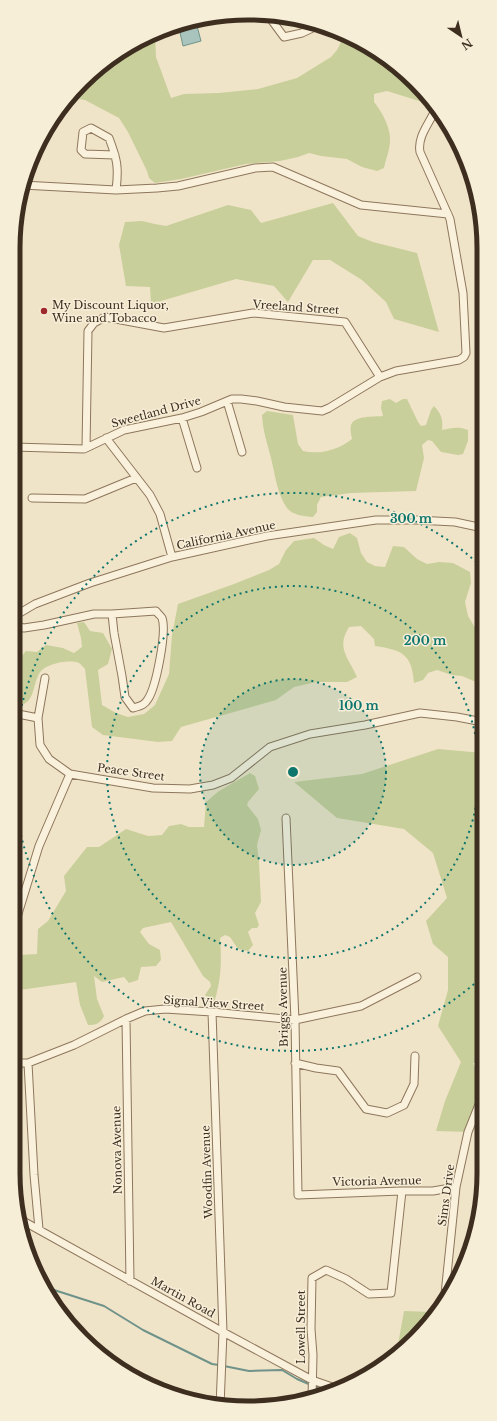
<svg xmlns="http://www.w3.org/2000/svg" width="497" height="1421" viewBox="0 0 497 1421" font-family="'Libre Baskerville',serif">
<style>
.green{fill:#c9cf9b}
.water{fill:#a9c4bc;stroke:#6f938a}
.lines{fill:none;stroke-linecap:round;stroke-linejoin:round}
.stream{stroke:#6f938a;stroke-width:2}
.minor-casing{stroke:#8d765c;stroke-width:9}
.minor{stroke:#faf1dc;stroke-width:7}
.ring{fill:none;stroke:#0f766e;stroke-width:2;stroke-dasharray:2 4}
.poi-dot{fill:#9e2a2b;stroke:#f7eed8;stroke-width:1.5}
.labels{text-anchor:middle;dominant-baseline:central;stroke-width:3;stroke-linejoin:round;paint-order:stroke}
.poi-label{font-size:11px;fill:#3d2e20;stroke:#f7eed8;text-anchor:start}
.street-label{font-size:11px;fill:#3d2e20;stroke:#f7eed8}
.rim{fill:none;stroke:#3d2e20;stroke-width:5}
.centre{fill:#0f766e;stroke:#f7eed8;stroke-width:2}
.ring-label{font-size:12px;text-anchor:middle;font-weight:bold;fill:#0f766e;stroke:#f7eed8;stroke-width:3;stroke-linejoin:round;paint-order:stroke}
</style>
<rect width="100%" height="100%" fill="#f0e4c8"/>
<path class="green" d="M155,36L156,57L171,98L184,94L219,93L258,89L297,78L331,57L337,50L344,36L359,41C363,50 383,69 394,67L425,93L428,97L427,101H419L387,91L374,94V102C381,110 391,128 390,140C390,149 386,159 384,168L377,171L362,167L347,159L321,156L309,153L298,157L280,161L246,164L181,179L155,183L149,178L147,171L128,132L119,118L85,100L72,98L68,99L131,45Z
M333,203L358,236L373,242L417,253L439,332L394,319L386,302L362,280L330,260H313L288,302L274,286L236,279L151,304L150,287L126,286L119,245L125,222L142,221L155,224L166,226L228,205L251,210L261,223Z
M390,399L396,403L403,399H407L418,422L421,426L426,425L431,410L434,406C442,415 443,419 442,430C451,428 458,426 468,430V441L463,454L458,455L441,452L432,441L428,440L422,445L424,458L416,491L351,493L321,497L317,505V512L313,517C304,516 294,516 287,508C277,494 275,474 271,458C267,442 263,432 262,415L267,411L293,415L298,444L303,451C320,455 338,450 352,439C351,434 350,429 351,425C355,415 374,417 383,416L381,408L382,401Z
M350,533L357,538L361,553L367,562L375,566L385,567L393,546L404,547L417,559L427,564L439,562L453,563L470,572L471,583L465,602L468,616L480,636L483,645V685L462,676L452,675L437,670L428,673L423,680L414,683C412,654 402,650 375,646L374,639L361,626L349,627C336,648 348,657 357,677L347,682H316L294,687L276,700L181,727L172,741L158,742L103,735L92,727L85,669C83,667 81,664 79,663C69,659 44,664 39,674C31,689 36,705 13,707V681L18,671L20,658L26,651L37,652L46,645L63,648L74,653L82,647L81,638L77,623L84,622L90,631L103,633L112,649L108,664L98,670L102,705L116,713L128,717L144,714L155,705L169,674L172,635L178,604L234,584L269,570L279,564L286,550L294,541L314,538L324,545L333,549L339,537Z
M438,749L483,753L484,1063H473L484,1087V1092L468,1132L436,1131L445,1101L461,1062L438,1026L448,990V957L433,944L426,921L447,898L433,853L404,829L337,818L294,782L362,774Z
M250,773L255,776L259,789L248,802L247,805L258,819L261,830L257,845L259,862L261,902L255,913L259,925L257,928H252L248,932L253,945L248,951L238,949L230,937L225,935L220,938C222,963 221,982 213,1006L205,995L211,986L210,982L203,976L171,922L143,928L140,932L149,944L160,950L161,960L156,966L141,967L138,980L129,983L124,977L102,982L94,976L97,999L104,1016C100,1024 96,1025 88,1025L80,1005L76,982L13,991V953L19,955L37,954L38,929L48,921L66,891L64,876L87,847H99L126,829L148,836L162,835L169,826L181,824L189,827H204L206,802L219,791Z
M404,1311L433,1312L434,1314L397,1350Z"/>
<path class="water" d="M196,22L201,41L183,46L179,28Z"/>
<g class="lines">
<path class="stream" d="M43,1282L51,1289L104,1306L143,1330L212,1364L219,1365
M224,1366L249,1371L282,1370L297,1379L311,1385
M315,1387L326,1392"/>
<defs>
<path id="minor" d="M270,18L284,37L302,33L319,25
M115,155L85,154L81,150L83,132L91,128L109,138C117,159 119,167 116,190
M22,185L116,190L157,188L178,186L255,168L273,167L361,205L448,214
M227,401L242,452
M182,418L197,468
M106,438L150,495L160,514L172,557
M13,447L84,449L124,430L182,418L201,412L232,399H241L257,401L284,407L322,411L329,408L380,377L396,371L459,360L464,357L466,353L463,293L450,219L420,152C417,136 430,123 436,108
M86,448L88,331L94,323L105,317L164,328L253,313L345,322L380,377
M32,498L85,499L136,478
M13,617L35,604L90,583L172,557L267,536L376,520H416L455,522L483,528
M13,626L24,628L44,625L94,614H112L156,611C158,614 161,616 162,618C167,632 156,687 148,699C144,706 139,706 133,708L125,697L122,676L114,633L112,614
M13,713L38,718L40,745L49,759L70,774L153,788L190,789L213,785L231,778L270,747L310,734L365,725L420,713L457,717L483,722
M38,718L45,678
M286,818L295,1020L298,1195L401,1191H433L456,1187
M14,927L39,846L70,774
M212,1012L223,1332L220,1406
M126,1019L130,1281
M13,1063H28L74,1045L126,1019L145,1011L165,1009L212,1012L295,1020L361,1006L417,977
M28,1063L34,1175L39,1229
M295,1063L316,1068L338,1071L366,1109L387,1113L404,1105L414,1084L415,1056
M23,1221L223,1332L312,1380L335,1388
M444,1304L456,1187L468,1132L484,1092
M134,1376L180,1394
M312,1399L313,1355L311,1329L312,1278L326,1270L346,1279L369,1294L391,1293L402,1191"/>
</defs>
<use href="#minor" class="minor-casing"/>
<use href="#minor" class="minor"/>
</g>
<circle cx="293" cy="772" r="93" fill="#0f766e" fill-opacity=".12"/>
<g class="ring">
<circle cx="293" cy="772" r="93"/>
<circle cx="293" cy="772" r="186"/>
<path d="M483 976A279 279 0 1 1 481 566"/>
</g>
<circle class="poi-dot" cx="44" cy="311" r="4"/>
<g class="labels">
<g class="poi-label">
<text x="52" y="305">My Discount Liquor,<tspan x="52" dy="13">Wine and Tobacco</tspan></text>
</g>
<g class="street-label">
<text transform="translate(296 307) rotate(4)">Vreeland Street</text>
<text transform="translate(156 412) rotate(-15)">Sweetland Drive</text>
<text transform="translate(226 535) rotate(-12)">California Avenue</text>
<text transform="translate(131 772) rotate(8)">Peace Street</text>
<text transform="translate(214 1003) rotate(4)">Signal View Street</text>
<text transform="translate(283 1007) rotate(-91)">Briggs Avenue</text>
<text transform="translate(117 1150) rotate(-91)">Nonova Avenue</text>
<text transform="translate(207 1172) rotate(-92)">Woodfin Avenue</text>
<text transform="translate(377 1181) rotate(-1)">Victoria Avenue</text>
<text transform="translate(446 1195) rotate(-82)">Sims Drive</text>
<text transform="translate(183 1297) rotate(29)">Martin Road</text>
<text transform="translate(301 1327) rotate(-90)">Lowell Street</text>
</g>
</g>
<path d="M0 0H497V1421H0ZM248 20H249A228 228 0 0 1 477 248V1173A228 228 0 0 1 249 1401H248A228 228 0 0 1 20 1173V248A228 228 0 0 1 248 20Z" fill="#f7eed8" fill-rule="evenodd"/>
<path class="rim" d="M248 20H249A228 228 0 0 1 477 248V1173A228 228 0 0 1 249 1401H248A228 228 0 0 1 20 1173V248A228 228 0 0 1 248 20Z"/>
<circle cx="293" cy="772" r="6" class="centre"/>
<g class="ring-label">
<text x="411" y="523">300 m</text>
<text x="425" y="645">200 m</text>
<text x="359" y="710">100 m</text>
</g>
<g transform="translate(461 36) rotate(145)" stroke="#f7eed8" stroke-width="3" paint-order="stroke">
<path d="M0-3L7 15L0 10L-7 15Z" fill="#3d2e20"/>
<text y="-6" font-size="11" font-weight="bold" text-anchor="middle" fill="#3d2e20">N</text>
</g>
</svg>
